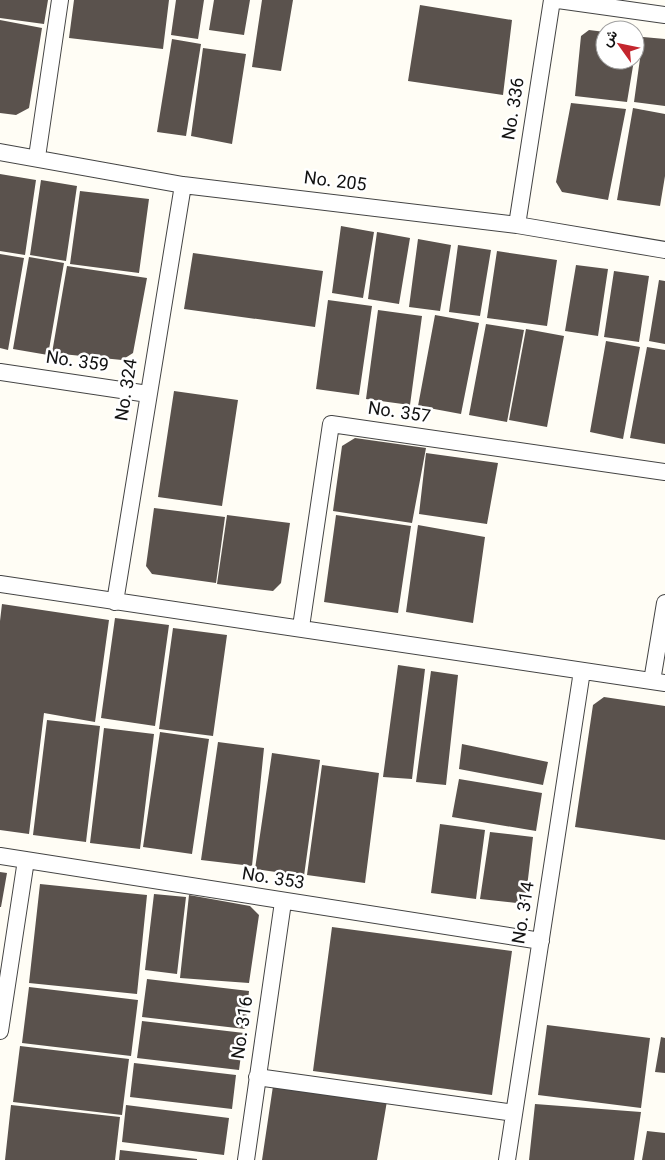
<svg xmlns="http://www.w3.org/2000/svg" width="665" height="1160" viewBox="0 0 665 1160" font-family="Georgia,Vazirmatn,serif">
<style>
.building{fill:#5a524d}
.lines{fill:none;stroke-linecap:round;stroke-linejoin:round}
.street-casing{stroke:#444;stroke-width:18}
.street{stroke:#fff;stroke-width:16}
.labels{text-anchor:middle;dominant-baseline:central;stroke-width:5;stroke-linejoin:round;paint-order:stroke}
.street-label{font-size:18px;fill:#111;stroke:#fff}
</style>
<rect width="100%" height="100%" fill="#fffdf5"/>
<path class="building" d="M0,0H48L44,24L0,18Z
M74,0H169L163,49L69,38Z
M176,0H204L198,39L171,35Z
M214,0H250L244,35L209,30Z
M262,0H293L281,71L252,67Z
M420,5L512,20L503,95L408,81Z
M0,20L42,28L29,108L16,115L0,113Z
M589,30L605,32V60H634L627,102L575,96L581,36Z
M643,37L665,39V106L634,102Z
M172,39L201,44L186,136L157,132Z
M203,48L246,54L232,144L191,136Z
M571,103L626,109L608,200L562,192L556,182Z
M633,108L665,114V176L660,206L617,200Z
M0,174L36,180L25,255L0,251Z
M41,180L77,186L66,261L30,255Z
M80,191L149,199L139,273L70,264Z
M341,226L374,232L363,298L332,293Z
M377,232L410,238L399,304L368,299Z
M418,239L451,245L440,311L409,307Z
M458,245L491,250L480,316L449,312Z
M497,251L557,260L547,326L487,318Z
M193,253L323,271L315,327L184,309Z
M0,254L24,258L8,350L0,348Z
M29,257L64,263L48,355L13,349Z
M576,265L608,269L598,336L565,331Z
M67,266L147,278L133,353L122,360L52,353Z
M614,271L649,276L639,342L604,337Z
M659,280L665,281V344L649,341Z
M328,300L372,306L359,395L316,389Z
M378,310L422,316L410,405L366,399Z
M435,315L479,323L461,414L418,406Z
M486,324L524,330L507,422L469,415Z
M526,329L564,336L547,427L509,420Z
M606,341L640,347L623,439L590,432Z
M647,347L665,350V444L630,438Z
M174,391L238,400L222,506L158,497Z
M355,438L426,448L412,523L333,511L342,446Z
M426,453L498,463L487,524L419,514Z
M154,508L225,517L216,583L152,574L146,566Z
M227,515L290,523L281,583L273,591L217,584Z
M336,515L411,526L398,613L324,602Z
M418,525L485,537L473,623L406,612Z
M2,604L109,620L95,722L44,713L29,834L0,830V621Z
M115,618L169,625L155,726L101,718Z
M173,628L227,635L213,736L159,729Z
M398,665L425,669L412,779L383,777Z
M431,671L458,675L446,785L416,782Z
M604,697L665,706V840L575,827L593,705Z
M47,720L100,726L86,842L33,835Z
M104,728L154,734L140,849L90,843Z
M160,732L209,739L192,854L143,847Z
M218,742L264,748L252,866L201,860Z
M462,744L548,762L543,785L459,769Z
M272,753L320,760L304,876L255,869Z
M322,765L379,773L365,883L307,875Z
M459,779L542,793L536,831L452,817Z
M440,824L485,830L476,899L431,893Z
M490,832L533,837L525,904L480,899Z
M0,872L7,873L1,907H0Z
M40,884L147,895L137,994L29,983Z
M154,894L186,897L177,974L145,970Z
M189,895L250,906L259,915L249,983L180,978Z
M332,927L512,951L492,1095L313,1071Z
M147,979L249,991L245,1029L142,1017Z
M29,987L138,1000L131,1056L22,1043Z
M142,1021L244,1033L239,1070L137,1058Z
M547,1025L650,1038L641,1108L538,1095Z
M661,1037L665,1038V1073L655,1072Z
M20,1046L129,1059L122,1115L13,1102Z
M134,1063L236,1075L232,1109L130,1097Z
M273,1086L387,1101L377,1160H262Z
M535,1104L641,1112L634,1160H529Z
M11,1105L120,1117L115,1160H5Z
M126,1105L229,1118L224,1155L122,1142Z
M647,1131L665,1133V1160H642Z
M120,1150L197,1159V1160H119Z"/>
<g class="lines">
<defs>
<path id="street" d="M558,0L665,15
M0,152L183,185L517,225L665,250
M37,157L60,0
M517,225L552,0
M0,372L148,394
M0,584L665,683
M115,602L183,185
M301,627L331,424L665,472
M652,681L665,603
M0,856L541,941
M0,1031L26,860
M257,1077L514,1113
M246,1160L283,902
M507,1160L582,671"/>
</defs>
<use href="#street" class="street-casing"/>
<use href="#street" class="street"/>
</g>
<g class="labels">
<g class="street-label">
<text transform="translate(515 109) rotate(-81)">No. 336</text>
<text transform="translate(335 183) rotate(7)">No. 205</text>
<text transform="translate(77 363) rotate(8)">No. 359</text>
<text transform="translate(128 390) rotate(-81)">No. 324</text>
<text transform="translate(399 414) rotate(8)">No. 357</text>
<text transform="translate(273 880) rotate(9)">No. 353</text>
<text transform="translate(525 913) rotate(-81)">No. 314</text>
<text transform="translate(244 1028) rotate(-82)">No. 316</text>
</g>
</g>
<g transform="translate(620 45) rotate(303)"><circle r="24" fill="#ffffff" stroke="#a0a0a0"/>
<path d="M0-4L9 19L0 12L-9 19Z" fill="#c4262e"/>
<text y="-8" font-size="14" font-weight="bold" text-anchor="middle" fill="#111111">ش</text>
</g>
</svg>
